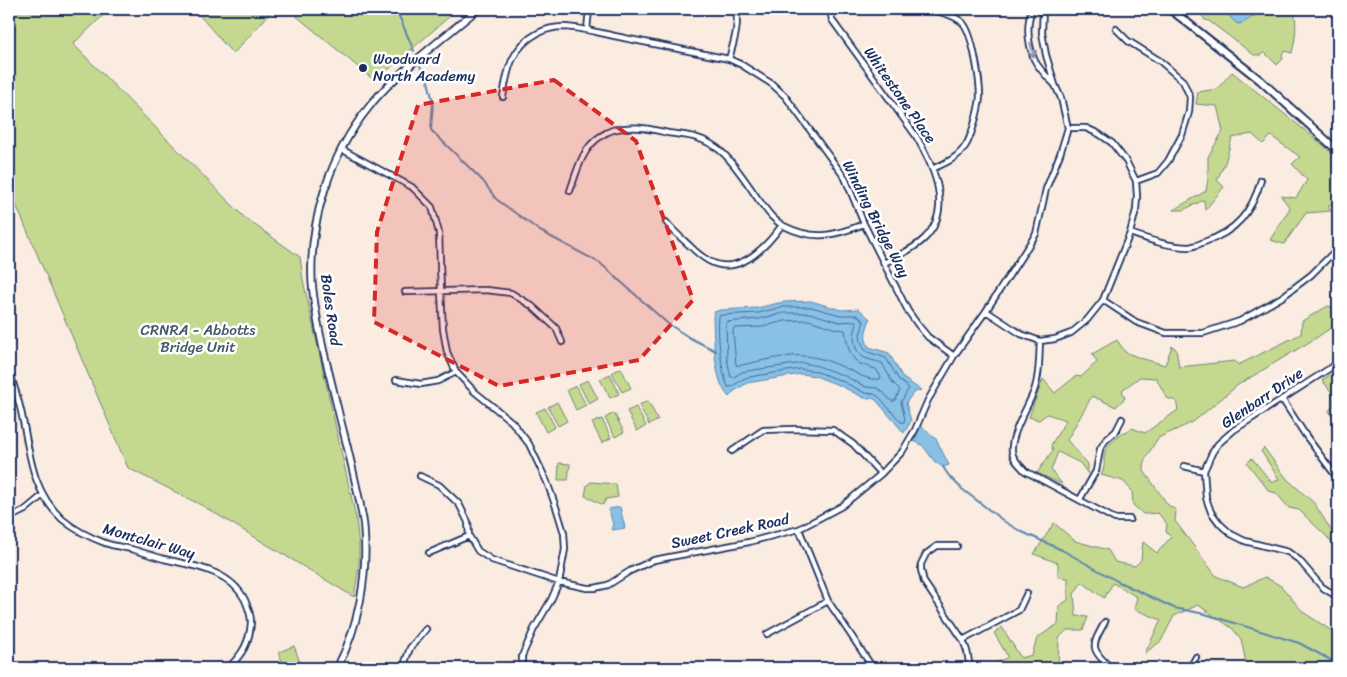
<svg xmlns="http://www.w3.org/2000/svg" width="1347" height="677" viewBox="0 0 1347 677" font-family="Sriracha,sans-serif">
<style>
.green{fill:#c4d98f;stroke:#708476}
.water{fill:#88c0e6;stroke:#5c86b0}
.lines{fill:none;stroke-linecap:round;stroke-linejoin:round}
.shore{stroke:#476994;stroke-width:1}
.stream{stroke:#5c86b0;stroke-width:2}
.minor-casing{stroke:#1b2f5e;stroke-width:8}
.tertiary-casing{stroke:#1b2f5e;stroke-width:9}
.secondary-casing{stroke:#1b2f5e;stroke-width:10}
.minor{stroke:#fff;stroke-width:4.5}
.tertiary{stroke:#fff;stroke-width:5.5}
.secondary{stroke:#fff;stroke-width:6}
.oneway{stroke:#8d97ae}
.marked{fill:#d62828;fill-opacity:0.2;stroke:#d62828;stroke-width:4;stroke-dasharray:10 6;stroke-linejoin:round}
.poi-dot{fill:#1b2f5e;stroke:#fff;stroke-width:2}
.labels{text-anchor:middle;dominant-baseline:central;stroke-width:5;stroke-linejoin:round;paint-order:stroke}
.poi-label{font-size:15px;fill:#1b2f5e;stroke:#fff;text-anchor:start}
.street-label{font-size:15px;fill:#1b2f5e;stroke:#fff}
.park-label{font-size:15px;fill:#455a6a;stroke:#fff}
</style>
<rect width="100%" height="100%" fill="#faece1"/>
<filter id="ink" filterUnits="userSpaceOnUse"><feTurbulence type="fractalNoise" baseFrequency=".02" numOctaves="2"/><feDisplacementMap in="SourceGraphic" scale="10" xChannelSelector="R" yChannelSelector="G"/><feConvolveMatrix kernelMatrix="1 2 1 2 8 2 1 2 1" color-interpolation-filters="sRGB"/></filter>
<g filter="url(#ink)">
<path class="green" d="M9,9H110L73,44L245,218L300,257L303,280L356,518L359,546V566L354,597L203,506L128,468L9,188Z
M194,9H274L233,54Z
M288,9H458L375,81Z
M1188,9H1294C1297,24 1296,37 1292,53L1284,51L1282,55L1283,59L1277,65L1264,52L1261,55H1254L1209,21L1205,20L1198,10L1191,11Z
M1232,72L1322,144L1338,160V204L1328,205L1331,211L1306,213L1284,244L1270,240L1290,208L1281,196L1296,198L1307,180L1292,164L1300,157L1271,136L1263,144L1252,134L1232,138L1225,163L1217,180L1224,187L1205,210L1204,200L1183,210H1173L1206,191L1208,179V157L1223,131L1217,106L1196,104L1198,92L1217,89Z
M1328,306L1338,309V323L1316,338L1238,385L1193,422L1158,438L1145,459L1144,471L1168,505L1176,510L1175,521L1216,576L1243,587L1265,577L1281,586L1303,612L1338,635V668H1247L1241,639L1232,628L1198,605L1174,616L1161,641L1145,653L1161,620L1134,609L1137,597L1113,583L1104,598L1082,582L1074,594L1076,616L1088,617L1083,630H1067L1059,638L1058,668H1017L1016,667L1010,668H991L993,665L1008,657L994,633L1002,627L1021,658L1032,655L1037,638L1058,624L1059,606L1068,600V578L1058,577V563L1034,554L1054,523L1075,541L1108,550L1115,562L1135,566L1141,560L1143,542L1157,553L1171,537L1166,532L1167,524L1158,513L1143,514L1133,505L1132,491L1123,481L1101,475C1107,464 1102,461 1105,452C1108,442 1123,434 1132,428L1145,433L1178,410L1176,401L1167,398L1156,378L1140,377L1122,390L1125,398L1116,407L1092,396L1067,440L1088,464V474L1080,463L1058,452L1051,470L1062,484L1037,473L1053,450L1051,445L1066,420L1047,414L1039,420L1029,417L1043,379L1055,393L1076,376L1081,377L1097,362L1092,354L1117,340L1125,352L1140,358L1165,365L1172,346L1176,349L1179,367L1235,361L1238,365L1301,334L1302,321Z
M621,368L631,388L622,392L612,373Z
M1338,370V415L1332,416L1329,411L1334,404L1332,393L1322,380Z
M610,374L619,394L610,398L600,379Z
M588,380L598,399L589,404L579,384Z
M576,386L586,405L576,410L567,390Z
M648,401L658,420L649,425L639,405Z
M557,402L567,421L558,426L548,407Z
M636,407L646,426L637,431L627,411Z
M545,408L555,427L546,432L536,412Z
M614,413L624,432L615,437L605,418Z
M602,419L611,438L602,443L592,423Z
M1264,448L1287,479L1314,503L1338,541V549L1325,535L1299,510L1289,508L1276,493L1269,491L1247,463L1252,458L1272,483L1279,479L1261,451Z
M559,463L570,464L568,480H558Z
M591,482L616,484L618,497L606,499L603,505L585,496L587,485Z
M294,646L302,668H284L279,652Z"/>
<path class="water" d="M1230,9H1257V14L1243,23L1237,24L1226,13Z
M811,301L841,310L859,309L870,319C866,332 863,335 869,347L889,353L903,378L921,390L913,393L906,403L911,421L904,433L876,400L872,398H864L841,386L815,376L801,374L747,383L733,392L729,397C713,380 714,340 713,317L714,312L720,310L757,308L783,302Z
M921,426L936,439L949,465L943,467L935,462L923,446L914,441Z
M620,507L625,528L613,530L611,529L613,525L609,509Z"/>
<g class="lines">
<path class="shore" d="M783,307H811L840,315H857L864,321L860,335L861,341L865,350L868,352L886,358L899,380L909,388L901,402L905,419L904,422H901L879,397L874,394L865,393L842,381L815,371L800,369L755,376L745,378L731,387H728C721,371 717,334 719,316L721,315L758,313Z
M784,313H810L839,322L856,321L857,324C853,334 852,349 863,357C868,360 876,361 882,363L893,383L900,390L895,401H891L883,392L877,388L866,387L845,376L818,366L803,363L754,370L742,372L734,377H731L727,359L726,322L759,319Z
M809,320L836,329L845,330C847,341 848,357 860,364C865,366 871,367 876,369L881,377L880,379C867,381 857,373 845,368C832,362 819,357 804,356C793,354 764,360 751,363C746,364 741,366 736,365L733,331L734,328L761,327L785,321Z"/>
<path class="stream" d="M396,9L414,51
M420,66L428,81L433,102L431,130L483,181L496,199L540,231L600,263L667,323L690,338L716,351
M943,467L949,476L962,489L1005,522L1020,531L1062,550L1117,581L1174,608L1205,614L1299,643L1338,664"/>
<defs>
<path id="minor" d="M830,9L832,20L916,136C934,167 954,210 924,239C913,250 897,256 884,263
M926,9C938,11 952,14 962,22C973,32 980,82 980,97C979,109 972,135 966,145C958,158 946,163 932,169
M1032,9C1026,25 1028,43 1034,59C1038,68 1047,77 1054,84
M1116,29L1128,41L1160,61L1183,81L1190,97L1189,112L1182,135L1168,161L1158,173L1136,181
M587,30L589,9
M729,59C734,41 739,27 736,9
M503,97C507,71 511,47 538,33C546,29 555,27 564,27C584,28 604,34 624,38C659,45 694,52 729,59L742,65L772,84L785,96L845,178L864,224L908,311L918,325L928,337L954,356
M341,149L412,187L432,207L439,233L441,292L443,329L447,352L456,372L475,392L512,422L529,444L547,482L557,510L564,533L565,549L559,582L551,600L534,629L522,656V668
M570,191C577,171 582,148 601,136C608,131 618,128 626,128C640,126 655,130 668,133C676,134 686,135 694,137C705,140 716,146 724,154C737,167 747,183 758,199C766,209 772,220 784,226C814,241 834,236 864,224
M666,222C673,231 681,238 690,246C696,252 702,257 709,261C739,277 766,247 782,225
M1130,233C1150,240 1169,247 1190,247C1195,246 1200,244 1204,242C1236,232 1252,212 1261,180
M405,292L486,290L511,293L532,306L556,328L562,342
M1103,300L1136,322L1166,333H1203L1240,321L1282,297L1311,275L1333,253
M986,311L1021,334L1040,341L1055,339L1071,333L1087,320L1103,300L1130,233L1136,210L1137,196L1136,181L1126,161L1112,143L1099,134L1086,128H1068
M1040,341C1039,357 1040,375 1034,391C1028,407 1010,435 1012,452C1013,460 1020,465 1025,471L1115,519H1130
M1338,363L1234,430L1218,444L1212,453L1204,471L1206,498L1211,512L1220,524L1231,534L1245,541L1288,552L1299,560L1322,587L1338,597
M9,371C14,385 18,398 21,411C30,451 30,489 62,519C75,530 89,537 105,543C113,546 122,547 131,549C142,552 153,556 164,559C194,566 230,570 245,600C248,607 251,615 251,622C250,642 242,655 228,668
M396,380L421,384L438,381L456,372
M1282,399L1306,436L1338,479
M732,451L763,430L794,429L833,430L853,444L881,474
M1184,466L1204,471
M420,476L439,485L459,504L468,522L469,536L478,551L492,560L559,582L587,588H595L608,585L630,571L654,560L749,542L799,529L842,506L881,474L902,452L915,430L928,400L954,356L986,311L1036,234L1046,189L1060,154L1068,128L1061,98L1055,85L1046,55L1042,33L1043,9
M1080,499L1096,471L1100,449L1105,441L1116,431L1122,419
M9,518L25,510L43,495
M799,529L828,601L873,668
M957,546H937L926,554L921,564V570L924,582L963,640L967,651L970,668
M429,553L469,536
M1105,622C1091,647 1090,648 1111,668
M767,634L828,601
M963,640L1019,610L1027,593
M403,668L410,648L426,629
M1190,668L1196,657"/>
<path id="tertiary" d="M337,668C359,626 368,576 364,529C364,521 361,512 360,503C355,480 350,457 344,434C337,407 331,380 324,353C319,330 314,306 312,282C309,220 330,155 369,107C382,90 398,76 414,62C435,44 457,26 478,9"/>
<path id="secondary" d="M1170,9L1260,80L1338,151"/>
</defs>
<use href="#minor" class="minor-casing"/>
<use href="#tertiary" class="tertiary-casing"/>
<use href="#secondary" class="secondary-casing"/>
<use href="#minor" class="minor"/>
<use href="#tertiary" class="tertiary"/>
<use href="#secondary" class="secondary"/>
</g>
<defs><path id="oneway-shaft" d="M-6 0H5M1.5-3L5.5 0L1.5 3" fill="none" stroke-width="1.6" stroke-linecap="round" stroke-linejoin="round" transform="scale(1.25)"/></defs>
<use class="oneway" href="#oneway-shaft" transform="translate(1032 50) rotate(75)"/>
</g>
<path class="marked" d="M554,80L636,141L693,300L639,360L499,386L374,322L377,232L418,105Z"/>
<circle class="poi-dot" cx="363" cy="68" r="5"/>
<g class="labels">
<g class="poi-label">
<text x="373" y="59">Woodward<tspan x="373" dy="17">North Academy</tspan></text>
</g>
<g class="street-label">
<text transform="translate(900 95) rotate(55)">Whitestone Place</text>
<text transform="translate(876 219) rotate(63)">Winding Bridge Way</text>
<text transform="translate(331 310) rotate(82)">Boles Road</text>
<text transform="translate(1262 398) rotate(-34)">Glenbarr Drive</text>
<text transform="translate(730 531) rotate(-12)">Sweet Creek Road</text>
<text transform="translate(149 541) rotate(16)">Montclair Way</text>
</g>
<g class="park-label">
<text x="198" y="330">CRNRA - Abbotts<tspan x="198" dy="17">Bridge Unit</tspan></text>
</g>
</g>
<rect width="1347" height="677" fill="none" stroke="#fff" stroke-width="30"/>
<rect x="15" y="15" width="1317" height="647" fill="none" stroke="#1b2f5e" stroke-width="2" filter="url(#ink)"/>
</svg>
